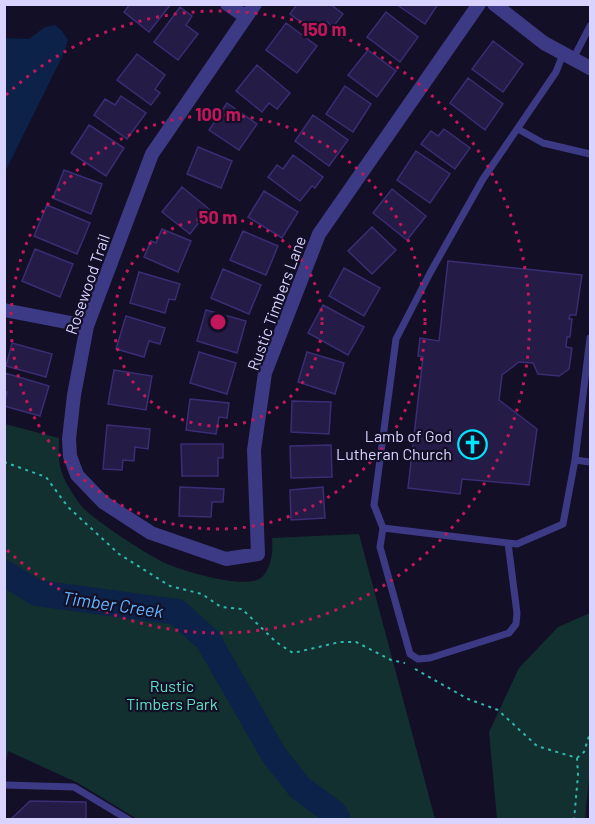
<svg xmlns="http://www.w3.org/2000/svg" width="595" height="824" viewBox="0 0 595 824" font-family="Barlow,sans-serif">
<style>
.green{fill:#12302f}
.water{fill:#0c2248}
.lines{fill:none;stroke-linecap:round;stroke-linejoin:round}
.river{stroke:#0c2248;stroke-width:26}
.building{fill:#241b47;stroke:#3b2d73;stroke-width:1.5}
.path{stroke:#2fb8b0;stroke-width:2;stroke-dasharray:3 4.5;stroke-linecap:butt}
.service{stroke:#3d3a85;stroke-width:7}
.minor{stroke:#3d3a85;stroke-width:14}
.ring{fill:none;stroke:#c2185b;stroke-width:3;stroke-dasharray:3 6}
.labels{text-anchor:middle;dominant-baseline:central;stroke-width:4.5;stroke-linejoin:round;paint-order:stroke}
.street-label{font-size:16px;fill:#d9d4ff;stroke:#130f26}
.poi-label{font-size:16px;fill:#d9d4ff;stroke:#130f26;text-anchor:end}
.park-label{font-size:16px;fill:#5fe0c0;stroke:#130f26}
.water-label{font-size:18px;font-style:italic;fill:#62b6ff;stroke:#130f26}
.centre{fill:#c2185b;stroke:#130f26;stroke-width:3}
.ring-label{font-size:18px;text-anchor:middle;font-weight:bold;fill:#c2185b;stroke:#130f26;stroke-width:4.5;stroke-linejoin:round;paint-order:stroke}
</style>
<rect width="100%" height="100%" fill="#130f26"/>
<path class="green" d="M5,424L59,438C59,448 58,461 61,470C64,481 73,494 79,503C88,517 148,555 165,563C183,571 247,591 262,577C272,567 273,551 272,538L359,534L435,819H137L78,783L8,751L5,768Z
M590,613V768L585,819H497L489,732L519,668L558,627Z"/>
<path class="water" d="M55,25L62,31L68,40L62,57L5,172V38L29,39L45,27Z"/>
<g class="lines">
<path class="river" d="M4,573L37,593L177,612L208,640L274,755L300,788L334,813L338,820"/>
</g>
<path class="building" d="M130,4H171L149,32L124,12Z
M297,4H330L343,14L333,27L327,22L318,35L290,14Z
M396,4H438L425,24Z
M180,7L192,16L186,25L198,34L178,60L154,42Z
M386,12L418,37L400,62L367,37Z
M286,23L317,46L297,73L266,50Z
M493,41L523,64L503,92L472,69Z
M368,50L396,71L377,97L348,75Z
M137,54L165,75L155,89L160,93L151,105L117,80Z
M257,65L290,93L277,109L269,103L262,112L236,91Z
M468,78L503,104L485,130L450,103Z
M345,86L371,104L353,132L326,114Z
M121,96L146,113L127,139L94,115L105,99L115,105Z
M227,103L257,124L239,150L209,130Z
M313,115L348,140L329,166L295,141Z
M89,125L124,148L106,176L71,153Z
M444,129L470,148L455,169L421,144L431,131L438,136Z
M198,147L232,161L221,188L187,174Z
M416,151L450,174L430,203L397,180Z
M293,155L323,177L315,188L312,186L300,201L268,177L277,165L283,169Z
M64,170L102,184L91,214L53,198Z
M182,187L209,209L190,234L162,212Z
M392,189L426,216L407,240L373,213Z
M264,191L298,212L282,238L248,217Z
M47,205L90,223L77,254L34,236Z
M372,227L396,250L372,274L348,251Z
M162,229L191,241L178,272L144,257L151,241L156,243Z
M243,231L278,246L266,275L230,260Z
M35,249L73,264L60,297L22,281Z
M448,261L582,275L576,315H570L569,319H572L570,337H567L566,347L572,348L569,369L559,376L538,374L533,363L519,362L502,375L499,400L537,429L529,485L462,479L460,494L408,488L423,357L418,356L420,338L439,341Z
M344,268L380,288L364,316L329,296Z
M223,269L261,285L249,314L211,298Z
M139,272L180,284L175,300L169,299L165,313L130,303Z
M323,305L364,327L348,355L308,333Z
M206,310L246,321L237,353L197,341Z
M126,316L165,328L160,344L149,341L144,357L116,349Z
M12,343L52,354L46,377L6,366Z
M199,352L236,363L227,394L190,383Z
M307,352L344,363L335,394L298,382Z
M114,370L152,376L146,410L108,404Z
M5,373L49,386L40,416L4,406L7,392L4,391Z
M190,399L229,403L227,418L219,417L216,434L186,430Z
M292,401L331,402L329,434L291,432Z
M107,425L150,429L148,449L135,447L134,461L123,460L122,470L103,469Z
M181,444H223V458H218V476H182Z
M331,445L332,477L291,478L290,446Z
M180,487L224,489L223,502H212L211,517L179,516Z
M323,487L325,518L291,520L290,490Z
M30,801L86,802V820H10Z"/>
<g class="lines">
<path class="path" d="M4,462L46,477L68,507L119,554L170,586L202,594L221,607L242,609L276,642L293,653L340,642H356L391,660L405,663
M415,669L468,699L498,710L537,746L577,758L578,775L574,820
M577,758L584,752L590,733"/>
<path class="service" d="M563,54L556,72L483,179L430,273L396,339L374,505L383,528L517,544L563,524L575,460L590,338
M573,59L590,26
M518,129L543,143L590,154
M575,460L590,462
M383,528L380,547L410,654L418,659L430,658L509,633L516,624L517,613L508,543
M4,785L74,787L129,820"/>
<path class="minor" d="M227,4L246,17
M255,4L152,154L87,326L74,395L69,439L70,456L77,475L103,502L151,533L226,559L258,554L254,450L265,373L319,234L479,4
M494,4L544,43L590,68
M4,310L87,326"/>
</g>
<g class="ring">
<circle cx="218" cy="322" r="104"/>
<circle cx="218" cy="322" r="207"/>
<path d="M6 95A311 311 0 1 1 6 549"/>
</g>
<defs>
<symbol id="church-ring" viewBox="-11 -11 22 22"><circle r="9.5" fill="#130f26" stroke="#00e5ff" stroke-width="1.5"/><path d="M-1.2-6h2.4v3.5h3.3v2.4h-3.3V6h-2.4V-.1h-3.3v-2.4h3.3Z" fill="#00e5ff"/></symbol>
</defs>
<g fill-rule="evenodd">
<use href="#church-ring" x="456" y="428" width="33" height="33"/>
</g>
<g class="labels">
<g class="street-label">
<text transform="translate(87 284) rotate(-71)">Rosewood Trail</text>
<text transform="translate(276 303) rotate(-70)">Rustic Timbers Lane</text>
</g>
<g class="poi-label">
<text x="452" y="435">Lamb of God<tspan x="452" dy="18">Lutheran Church</tspan></text>
</g>
<g class="park-label">
<text x="172" y="685">Rustic<tspan x="172" dy="18">Timbers Park</tspan></text>
</g>
<g class="water-label">
<text transform="translate(113 604) rotate(8)">Timber Creek</text>
</g>
</g>
<circle cx="218" cy="322" r="9" class="centre"/>
<g class="ring-label">
<text x="324" y="36">150 m</text>
<text x="218" y="121">100 m</text>
<text x="218" y="224">50 m</text>
</g>
<rect width="595" height="824" fill="none" stroke="#d9d4ff" stroke-width="12"/>
</svg>
